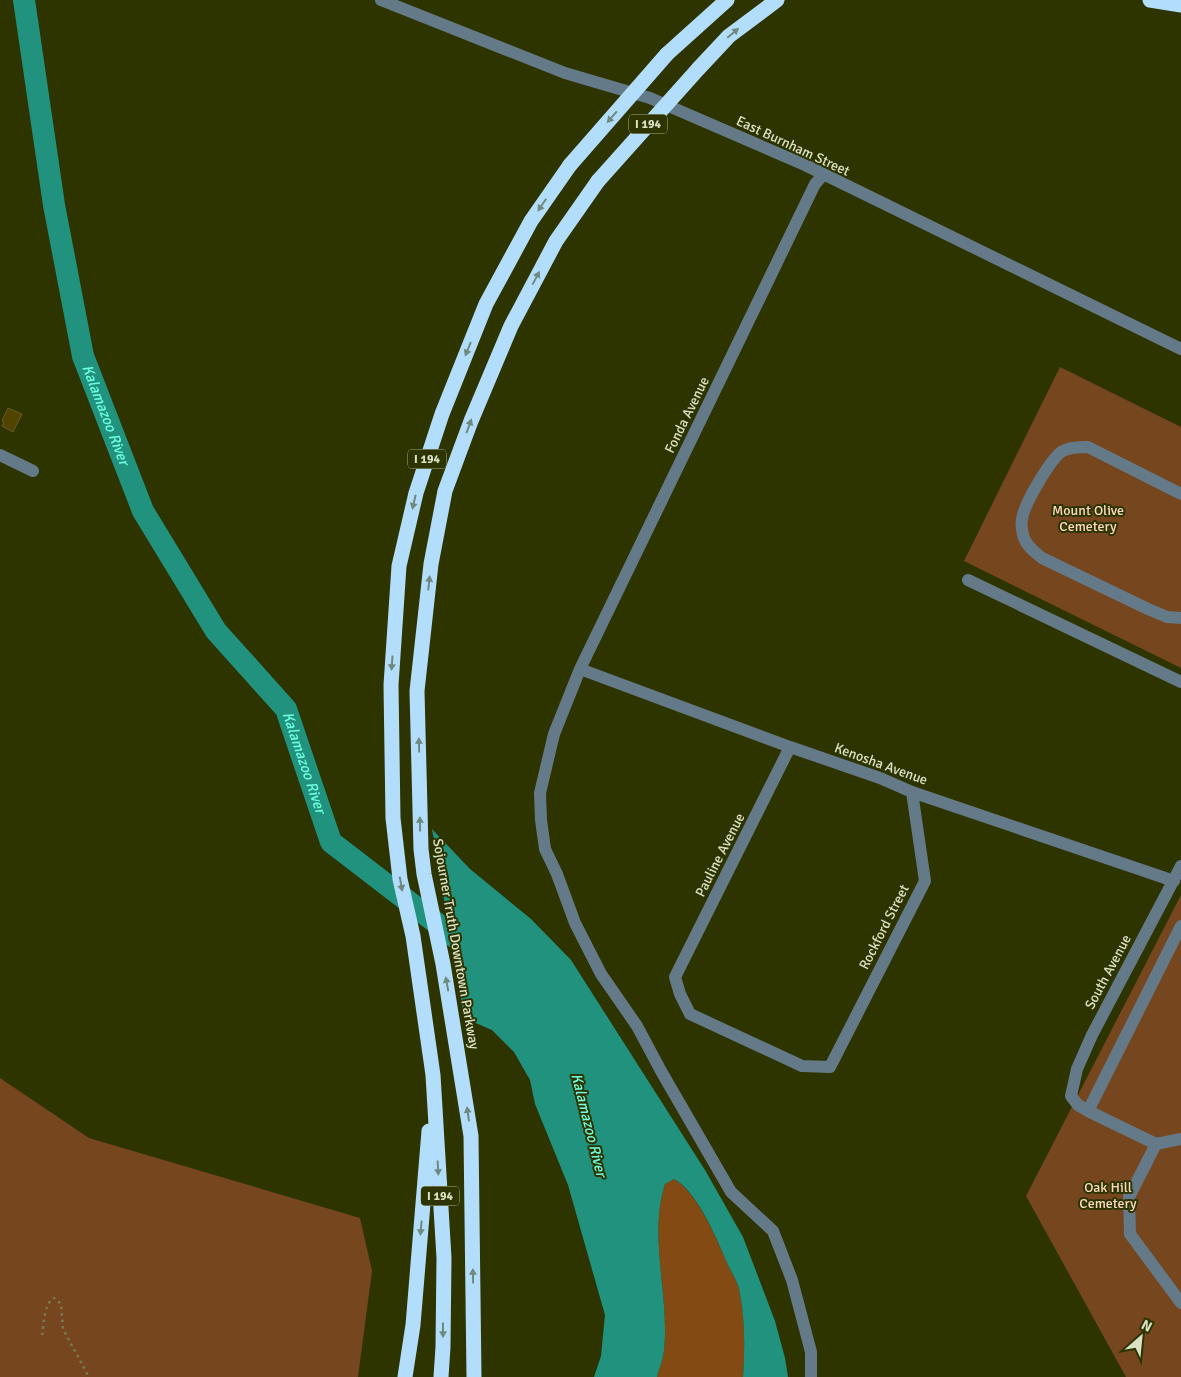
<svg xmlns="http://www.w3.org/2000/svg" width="1181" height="1377" viewBox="0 0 1181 1377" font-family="Signika,sans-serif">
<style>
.green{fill:#76461f}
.forest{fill:#844a14}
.water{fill:#20927e}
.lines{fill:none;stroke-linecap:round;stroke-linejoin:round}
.river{stroke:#20927e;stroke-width:22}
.building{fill:#514400;stroke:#675c26}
.path{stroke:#767c52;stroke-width:2.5;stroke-dasharray:2.5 4;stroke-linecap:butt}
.minor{stroke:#647a88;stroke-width:12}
.highway{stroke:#b3defb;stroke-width:15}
.highway-bridge{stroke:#b3defb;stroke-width:15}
.oneway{fill:#70897e}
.labels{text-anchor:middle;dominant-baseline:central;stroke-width:4;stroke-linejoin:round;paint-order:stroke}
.shield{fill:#2d3400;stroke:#a7ad8a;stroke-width:1}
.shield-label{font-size:12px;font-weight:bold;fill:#dbe1c5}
.street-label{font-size:14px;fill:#dbe1c5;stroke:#2d3400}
.park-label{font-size:14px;fill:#fdd9c0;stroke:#2d3400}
.water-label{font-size:15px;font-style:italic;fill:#6fffe1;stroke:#2d3400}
</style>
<rect width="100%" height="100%" fill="#2d3400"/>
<path class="green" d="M1060,367L1181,427V668L964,561Z
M1181,895V1377H1126L1026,1196Z
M0,1078L89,1138L360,1218L372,1271L358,1377H0Z"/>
<path class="forest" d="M674,1179C698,1193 717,1240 728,1265C732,1273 737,1281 739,1289C745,1318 745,1348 743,1377H657C659,1369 663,1360 664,1351C670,1296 648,1238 665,1184Z"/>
<path class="water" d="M432,829L470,869L531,919L571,960L705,1170L743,1237L775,1321L785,1358L788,1377H743C745,1348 745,1318 739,1289C737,1281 732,1273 728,1265C717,1240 698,1192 674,1179L665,1184C648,1238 670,1296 664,1351C663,1360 659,1369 657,1377H594L601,1356L605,1315L568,1185L535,1104L530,1080L514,1052L492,1030L464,1018Z"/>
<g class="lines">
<path class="river" id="s1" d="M24,0L54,205L83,356L143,511L216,631L286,709L331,842L474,952"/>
</g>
<path class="building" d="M8,408L22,414L13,432L2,426L4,422L2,421Z"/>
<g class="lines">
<path class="path" d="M42,1335C44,1324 44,1303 54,1298L61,1304L63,1329L89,1377"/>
<path class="minor" d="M381,0L565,73L650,98L805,165L1181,349
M0,455L33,471
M1181,494L1088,447C1079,447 1069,447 1061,452C1049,462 1024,504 1022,519C1021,525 1022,532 1024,538C1027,547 1036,553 1042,558L1148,609L1167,617L1181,618
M968,580L1181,682
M580,669L790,747L880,778L912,792L1174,881
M790,747L675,977L680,994L690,1014L802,1066L830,1067L925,881L912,792
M1088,1111L1181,926
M1181,1139L1156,1144L1129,1197L1130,1234L1181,1303
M1156,1144L1088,1111L1078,1105L1071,1096L1077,1069L1092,1035L1181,866
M811,1377V1352L792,1280L773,1231L731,1192L661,1071L637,1026L601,974L575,923L557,874L545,849L541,820L540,793L554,734L580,669L815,184L823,175"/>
<path class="highway" d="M1150,0L1181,5
M667,54L727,0
M699,68L729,36L777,0
M405,1377L413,1325L429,1131
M441,1377L443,1347L444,1258L433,1075L413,936L400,879L393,818L391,685L399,566L416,493L442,414L486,304L531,221L570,165
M474,1377L471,1136L443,964L424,874L421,849L417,691L431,564L445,491L471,421L511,326L556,241L598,181"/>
<path class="highway-bridge" d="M570,165L667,54
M598,181L699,68"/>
</g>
<defs><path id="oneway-solid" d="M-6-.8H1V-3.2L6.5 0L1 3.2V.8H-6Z" transform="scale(1.25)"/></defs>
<g class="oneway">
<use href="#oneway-solid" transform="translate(733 33) rotate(-40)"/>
<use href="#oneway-solid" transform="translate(612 117) rotate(131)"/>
<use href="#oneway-solid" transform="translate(542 205) rotate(124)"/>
<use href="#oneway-solid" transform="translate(536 278) rotate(-62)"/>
<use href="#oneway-solid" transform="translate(468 349) rotate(112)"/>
<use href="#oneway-solid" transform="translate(469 426) rotate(-70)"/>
<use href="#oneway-solid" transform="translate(414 502) rotate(103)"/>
<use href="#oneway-solid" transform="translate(429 583) rotate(-84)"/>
<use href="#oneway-solid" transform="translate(392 663) rotate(94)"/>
<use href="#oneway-solid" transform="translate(419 745) rotate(-91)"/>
<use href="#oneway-solid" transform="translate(420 824) rotate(-91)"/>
<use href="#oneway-solid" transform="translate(401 884) rotate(80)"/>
<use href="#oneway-solid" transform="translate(447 984) rotate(-100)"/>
<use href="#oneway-solid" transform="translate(468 1114) rotate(-98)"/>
<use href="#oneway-solid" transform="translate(438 1168) rotate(87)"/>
<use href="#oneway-solid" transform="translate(421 1228) rotate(95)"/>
<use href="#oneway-solid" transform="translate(473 1276) rotate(-91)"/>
<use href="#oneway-solid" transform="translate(443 1330) rotate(90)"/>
</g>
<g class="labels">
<g class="shield">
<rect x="629" y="114.5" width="38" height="19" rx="4"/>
<rect x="408" y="449.5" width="38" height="19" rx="4"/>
<rect x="421" y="1186.5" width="38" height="19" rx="4"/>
</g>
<g class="shield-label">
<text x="648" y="124">I 194</text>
<text x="427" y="459">I 194</text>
<text x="440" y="1196">I 194</text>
</g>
<g class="street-label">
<text transform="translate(793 146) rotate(25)">East Burnham Street</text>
<text transform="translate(687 415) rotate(-64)">Fonda Avenue</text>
<text transform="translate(881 764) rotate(20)">Kenosha Avenue</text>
<text transform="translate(720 855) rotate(-63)">Pauline Avenue</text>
<text transform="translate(884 927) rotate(-63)">Rockford Street</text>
<text transform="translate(456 944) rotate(80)">Sojourner Truth Downtown Parkway</text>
<text transform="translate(1108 972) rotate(-62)">South Avenue</text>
</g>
<g class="park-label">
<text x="1088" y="510">Mount Olive<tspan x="1088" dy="16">Cemetery</tspan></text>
<text x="1108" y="1187">Oak Hill<tspan x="1108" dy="16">Cemetery</tspan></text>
</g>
<g class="water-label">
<text stroke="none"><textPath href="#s1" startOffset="424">Kalamazoo River</textPath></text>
<text stroke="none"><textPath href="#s1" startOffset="829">Kalamazoo River</textPath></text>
<text transform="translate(589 1125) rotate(76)">Kalamazoo River</text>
</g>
</g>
<g transform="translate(1141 1337) rotate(27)" stroke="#2d3400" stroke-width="4" paint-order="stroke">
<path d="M0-4L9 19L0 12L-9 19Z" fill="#dbe1c5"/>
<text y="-8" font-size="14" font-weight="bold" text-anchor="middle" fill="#dbe1c5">N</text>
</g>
</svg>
